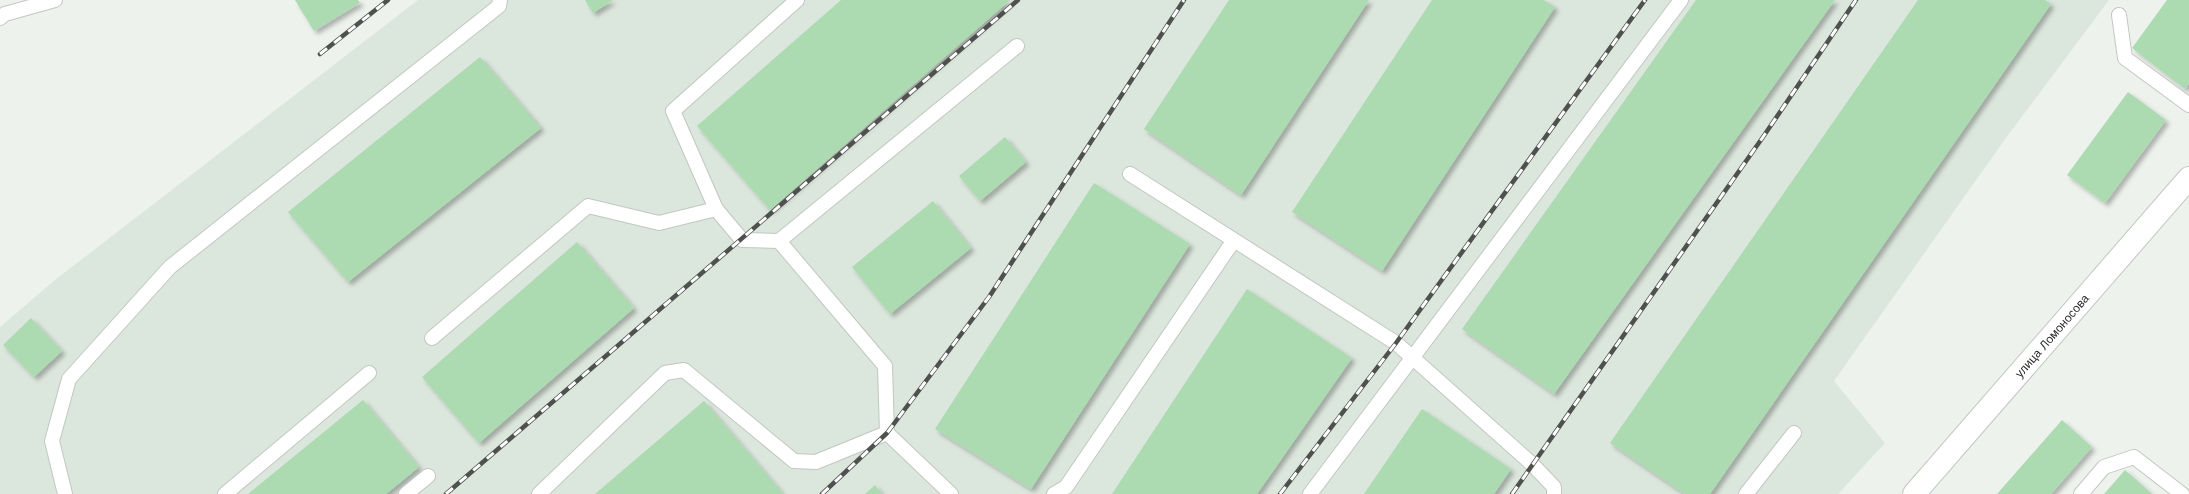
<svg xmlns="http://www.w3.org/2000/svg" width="2189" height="494" viewBox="0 0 2189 494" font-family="'Work Sans',sans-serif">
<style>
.built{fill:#dbe6dc}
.building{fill:#acdab1;filter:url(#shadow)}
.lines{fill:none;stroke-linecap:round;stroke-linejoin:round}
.lane-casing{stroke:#c2c7c2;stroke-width:16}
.secondary-casing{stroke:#c2c7c2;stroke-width:24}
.lane{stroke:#fff;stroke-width:14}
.secondary{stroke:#fff;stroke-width:22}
.rail-casing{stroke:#4e514e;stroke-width:4.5}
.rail{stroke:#fff;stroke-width:3;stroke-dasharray:9;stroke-linecap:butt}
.labels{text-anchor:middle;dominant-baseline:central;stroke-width:3;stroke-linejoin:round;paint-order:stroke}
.street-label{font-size:12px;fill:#272927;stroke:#fff}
</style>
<defs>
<filter id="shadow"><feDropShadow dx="3.5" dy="3.5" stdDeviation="2" flood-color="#0004"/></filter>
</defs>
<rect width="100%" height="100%" fill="#edf2ed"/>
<path class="built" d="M418,0H2109L2003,142L1834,381L1885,443L1838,494H0V327L55,280Z"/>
<path class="building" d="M295,0H358L360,3L314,31Z
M585,0H613L593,13Z
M841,0H1010L770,210L697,126Z
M1229,0H1369L1241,195L1144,129Z
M1432,0H1544L1555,7L1382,271L1292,212Z
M1696,0H1835L1554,394L1462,329Z
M1918,0H2045L2051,4L1710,494H1685L1610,443Z
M2167,0H2189V83L2185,89L2132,48Z
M480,57L541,128L348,282L288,212Z
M2128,92L2166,120L2105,203L2067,175Z
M1005,137L1026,162L980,201L959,176Z
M1094,183L1190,244L1031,489L935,429Z
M933,201L971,248L890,314L852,267Z
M577,242L634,308L479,443L422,377Z
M1247,289L1352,358L1257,494H1112Z
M31,318L62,351L34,377L3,345Z
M363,400L419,467L386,494H248Z
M704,401L783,494H595Z
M1422,409L1511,469L1494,494H1364Z
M2062,420L2092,447L2051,494H1997Z
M2125,470L2152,494H2104Z
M875,485L882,494H865Z"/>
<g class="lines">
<defs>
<path id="lane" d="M797,0L673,111L716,209L742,240L779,241L885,366L887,433L951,494
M2119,15L2125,58L2189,105
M0,18L5,14L55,0
M1130,174L1396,343L1532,464L1554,487V494
M779,241L1017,46
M432,338L588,206L659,223L716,209
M65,494L52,441L69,379L170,267L499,6L500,0
M225,494L369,373
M406,494L428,476
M539,494L665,373L684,370L794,461L816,462L887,433
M1054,494L1066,487L1234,240
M1310,494L1681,0
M1746,494L1794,433
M2081,494L2104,467L2134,457L2182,494"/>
<path id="secondary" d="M1914,494L2189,178"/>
</defs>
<use href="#lane" class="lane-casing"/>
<use href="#secondary" class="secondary-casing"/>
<use href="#lane" class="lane"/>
<use href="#secondary" class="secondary"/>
<defs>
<path id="rail" d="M320,54L388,0
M446,494L1018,0
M822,494L887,433L989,297L1184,0
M1280,494L1396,343L1645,0
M1512,494L1763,137L1856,0"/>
</defs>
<use href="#rail" class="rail-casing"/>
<use href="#rail" class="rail"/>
</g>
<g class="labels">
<g class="street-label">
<text transform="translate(2052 336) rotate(-49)">улица Ломоносова</text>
</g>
</g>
</svg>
